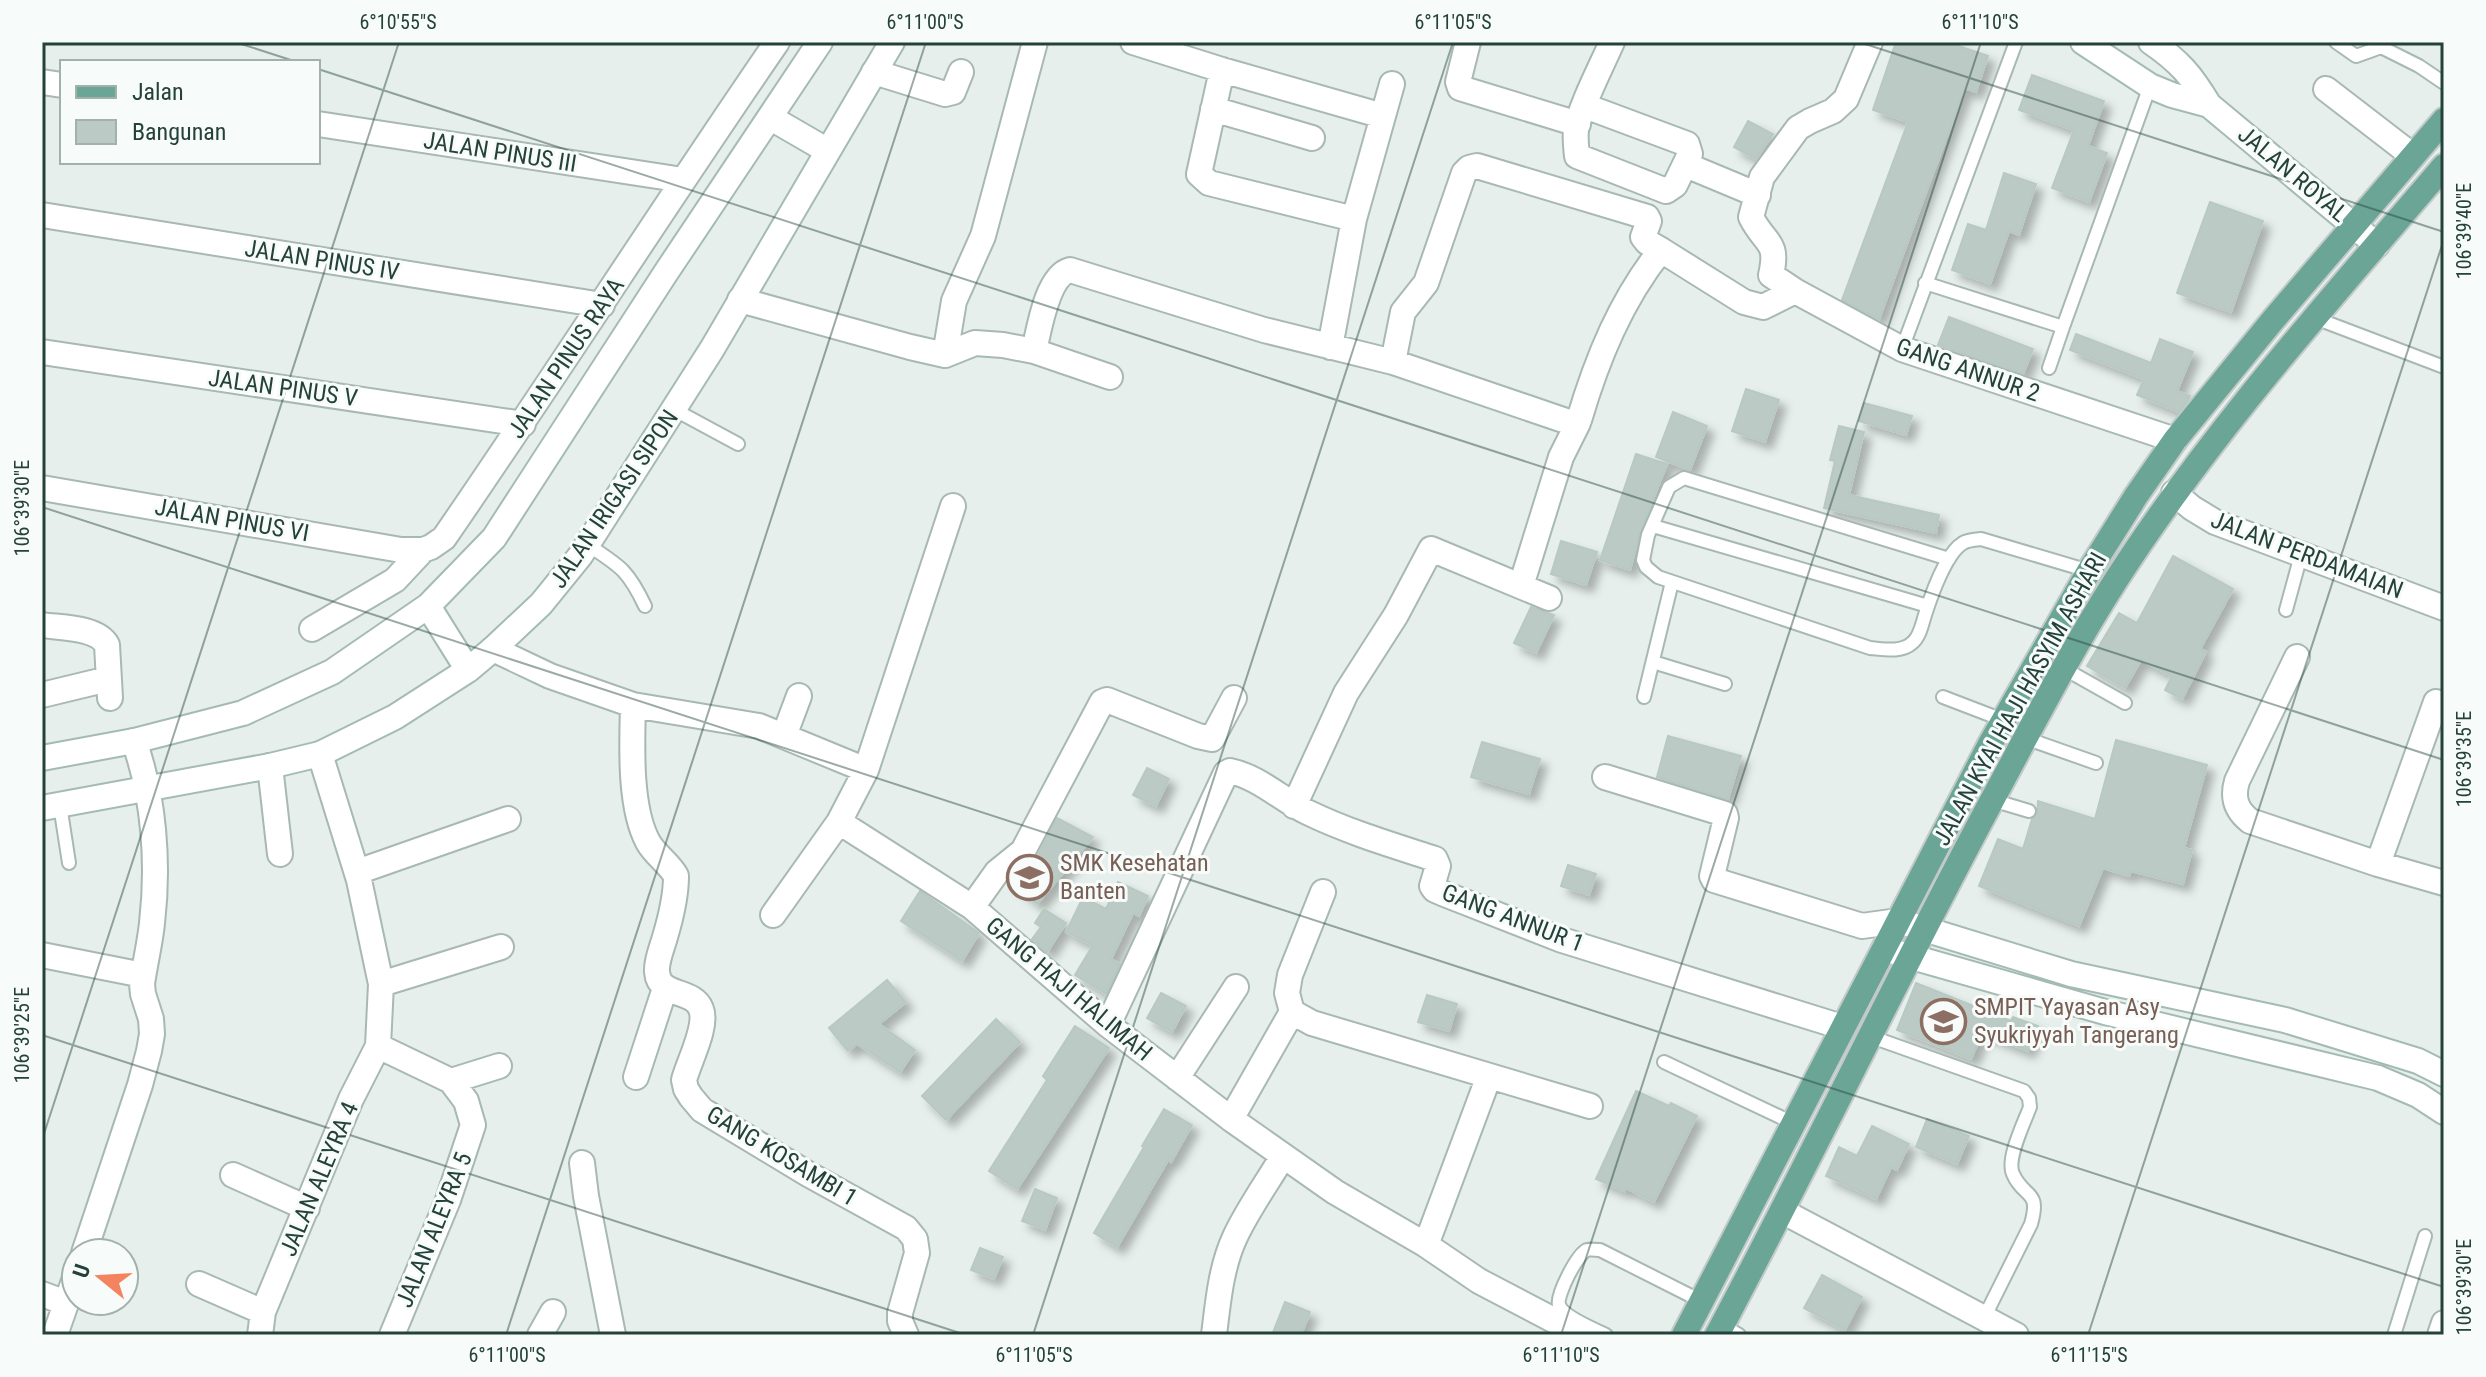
<svg xmlns="http://www.w3.org/2000/svg" width="2486" height="1377" viewBox="0 0 2486 1377" font-family="'Roboto Condensed',sans-serif">
<style>
.building{fill:#bbcac4;stroke:#b8c9c2;stroke-width:2;filter:url(#shadow)}
.lines{fill:none;stroke-linecap:round;stroke-linejoin:round}
.lane-casing{stroke:#a8b8b2;stroke-width:16}
.street-casing{stroke:#a8b8b2;stroke-width:28}
.secondary-casing{stroke:#a4bbb3;stroke-width:28}
.primary-casing{stroke:#c2cac8;stroke-width:28}
.lane{stroke:#fff;stroke-width:12}
.street{stroke:#fff;stroke-width:24}
.secondary{stroke:#fff;stroke-width:24}
.primary{stroke:#6aa596;stroke-width:24}
.ticks{fill:none;stroke:#24423a;stroke-width:2;stroke-opacity:0.45}
.labels{text-anchor:middle;dominant-baseline:central;stroke-width:6;stroke-linejoin:round;paint-order:stroke}
.street-label{font-size:24px;fill:#24423a;stroke:#f7fbf9}
.education-label{font-size:24px;fill:#785e54;stroke:#f7fbf9;text-anchor:start}
.neatline{fill:none;stroke:#24423a;stroke-width:3}
.ticks-label{font-size:20px;text-anchor:middle;fill:#24423a}
</style>
<defs>
<filter id="shadow"><feDropShadow dx="7" dy="7" stdDeviation="4" flood-color="#0004"/></filter>
</defs>
<rect width="100%" height="100%" fill="#e6efeb"/>
<path class="building" d="M1896,42H1947L1988,56L1976,92L1965,88L1879,319L1842,300L1908,122L1873,110Z
M2032,75L2104,101L2088,146L2107,153L2089,202L2052,188L2074,130L2019,110Z
M1748,121L1773,134L1756,159L1734,147Z
M2004,173L2036,184L2019,235L2009,231L1990,284L1952,270L1968,224L1986,230Z
M2210,202L2263,221L2231,312L2177,293Z
M1949,317L2033,349L2023,374L1938,345Z
M2076,334L2151,363L2160,339L2193,352L2177,391L2190,396L2188,400L2179,412L2137,395L2144,379L2070,350Z
M1746,389L1779,400L1765,442L1732,431Z
M1864,403L1912,416L1906,435L1859,421Z
M1673,412L1707,426L1690,470L1656,457Z
M1839,426L1864,432L1849,495L1939,515L1936,533L1824,508L1835,461L1830,460Z
M1636,454L1667,464L1640,532L1630,570L1600,560Z
M1561,541L1597,552L1586,585L1551,574Z
M2173,556L2233,589L2200,649L2206,652L2182,699L2165,690L2172,676L2141,660L2125,688L2087,666L2119,613L2137,623Z
M1531,607L1554,615L1536,653L1514,643Z
M1668,736L1741,756L1728,799L1657,777Z
M2116,740L2207,765L2184,848L2192,850L2183,884L2131,871L2129,876L2103,868L2079,926L1979,886L1998,839L2023,849L2032,819L2037,814L2038,801L2095,819Z
M1482,742L1540,759L1529,794L1471,777Z
M1147,768L1169,779L1156,806L1133,795Z
M1057,818L1093,837L1037,904L1010,881L1036,859Z
M1568,865L1596,874L1589,895L1561,886Z
M1118,882L1148,896L1139,916L1133,913L1111,959L1120,964L1106,994L1075,975L1093,945L1066,932L1083,897L1106,909Z
M920,891L979,933L962,961L901,921Z
M1044,909L1066,923L1047,952L1032,939L1041,927L1035,923Z
M887,980L906,1002L879,1024L915,1050L900,1072L857,1044L848,1051L829,1028Z
M1916,983L2011,1021L2013,1017L2038,1026L2028,1051L1982,1033L1971,1059L1897,1030Z
M1161,993L1186,1006L1172,1032L1147,1018Z
M1427,995L1457,1004L1449,1031L1418,1022Z
M996,1019L1020,1042L946,1120L922,1096Z
M1075,1026L1109,1048L1017,1189L989,1171L1047,1080L1043,1076Z
M1636,1091L1669,1106L1671,1103L1697,1116L1654,1202L1626,1188L1624,1191L1596,1179Z
M1164,1109L1192,1125L1171,1162L1168,1160L1117,1247L1094,1233L1144,1147L1142,1146Z
M1927,1119L1969,1136L1957,1164L1916,1147Z
M1872,1126L1909,1144L1897,1170L1891,1167L1876,1199L1826,1176L1839,1147L1857,1156Z
M1035,1189L1057,1198L1045,1230L1022,1221Z
M980,1248L1003,1257L994,1279L971,1270Z
M1822,1275L1862,1297L1845,1330L1804,1308Z
M1285,1302L1310,1312L1301,1335H1272Z"/>
<g class="lines">
<defs>
<path id="lane" d="M2336,42L2356,56L2381,47L2419,66L2444,83
M1925,283L2063,327L2150,86
M2315,318L2444,367
M1902,349L2016,42
M2049,368L2063,327
M675,410L738,444
M1653,526L1928,606
M588,545C620,566 628,570 645,606
M1949,559L1684,478L1669,487L1648,535L1643,560L1646,567L1658,577L1870,648C1883,649 1901,653 1912,643C1920,637 1922,624 1925,615C1931,596 1946,553 1963,543C1968,540 1974,540 1981,539L2089,571
M2286,610L2301,555
M1653,662L1725,684
M2063,668L2125,703
M1644,697L1672,582
M1943,697L2003,720
M2025,738L2096,763
M1992,800L2029,811
M60,805L69,863
M1869,1036L2024,1091L2029,1098L2030,1107C2024,1123 2006,1159 2013,1174C2024,1199 2041,1189 2031,1224L1984,1318
M1664,1062L1793,1123
M1722,1325L1739,1335
M1606,1335C1594,1329 1563,1317 1559,1305C1556,1295 1578,1253 1587,1250C1588,1249 1599,1250 1600,1250L1701,1301
M2394,1335L2425,1236"/>
<path id="street" d="M1133,42L1222,70L1383,116
M1468,42L1458,82L1460,88L1578,124
M1870,42L1846,99L1833,111L1810,121L1798,128L1762,177L1751,217C1765,245 1779,240 1771,275L1795,291L1902,349L2175,440
M1222,70L1199,174L1209,183L1354,219
M874,72L945,94L953,92L961,72
M42,82L62,85
M2326,89L2413,156
M1585,106L1687,144L1690,154L1675,185L1666,191L1661,189L1577,156C1576,147 1575,138 1576,130C1580,107 1602,65 1612,42
M1213,109L1312,138
M318,124L683,180
M1686,165L1758,195
M42,215L602,305
M740,300L910,347L945,355L975,343L1003,345L1034,351L1110,377
M1330,347L1354,219L1392,84
M1034,351C1039,330 1047,276 1070,270L1264,330L1393,362L1575,424L1579,420C1597,359 1621,300 1661,250L1744,302L1763,307L1795,291
M42,352L523,424
M945,355L954,301L983,236L1035,42
M1393,362L1403,312L1426,283L1464,173L1469,168L1477,166L1647,217L1649,221L1643,237L1647,242L1661,250
M42,488L401,550H423
M2174,493L2192,508L2215,522L2444,608
M953,506L866,770L839,822L972,907L1108,1025L1231,1119L1335,1192L1426,1245L1479,1281L1582,1335
M1521,586L1561,457L1578,423
M42,625C61,628 97,627 107,645L110,698
M312,629L395,580L423,550L431,547L444,538C557,374 664,206 777,42
M493,649L550,676L633,705L759,726L866,770
M2297,657L2237,781C2232,798 2236,810 2250,821L2378,864L2444,883
M42,695L108,679
M633,705C632,744 629,807 648,842C655,855 669,863 676,876C676,897 671,917 665,937C662,948 656,961 657,972C659,998 693,988 701,1009C708,1026 689,1061 684,1080L686,1089L691,1097L702,1110L808,1174L906,1228L915,1239L917,1253L900,1313V1321L906,1335
M784,736L799,696
M270,766L280,854
M1605,777L1725,814L1726,818L1712,876L1714,880L1862,926L1898,921
M1294,806L1346,693L1396,615L1431,549L1549,598
M2378,864L2436,702
M357,872L508,819
M972,907L997,872L1023,851L1102,702L1107,700L1198,736L1212,739L1234,698
M773,915L839,822
M42,955L143,975
M381,984L501,947
M1292,1012L1287,993L1290,975L1323,892
M1108,1025L1226,773L1230,771C1259,777 1282,800 1307,812C1348,832 1392,845 1435,859L1438,866L1432,886L1435,890L1442,893L1562,940L1842,1027
M378,1046L451,1081L499,1066
M636,1077L665,988
M1177,1078L1236,987
M1231,1119L1292,1012L1312,1023L1590,1106
M582,1163L586,1196L613,1335
M233,1175L307,1208
M1782,1211L2016,1335
M1426,1245L1489,1076
M84,1253L140,1085L149,1051L152,1034L151,1019L143,994L142,984C145,963 150,943 152,923C159,863 154,797 134,741
M199,1284L263,1312
M42,1294L66,1303
M55,1335L76,1275
M260,1335L263,1312L351,1099L378,1046L381,984L359,880L320,754
M392,1335L448,1200L473,1125L466,1101L451,1081
M540,1335L553,1312
M1214,1335C1218,1302 1221,1267 1235,1237C1248,1209 1267,1183 1283,1156
M2440,1335L2444,1323"/>
<path id="secondary" d="M2083,42L2150,86L2172,95L2209,105
M2151,42C2180,62 2191,75 2209,105L2377,245
M771,118L828,151
M428,606L468,670
M42,758L134,741L243,713L332,672L428,606L494,538L665,274L820,42
M42,808L270,766L320,754L395,717L468,670L493,649L541,604L580,556L712,349L892,42
M1908,924L2071,974L2285,1020L2418,1061L2444,1074
M1884,949L2105,1012L2378,1078L2418,1095L2444,1112"/>
<path id="primary" d="M1684,1335L1990,744L2089,571L2136,496L2175,440L2273,320L2444,120
M1717,1335C1811,1159 1896,979 1990,804C2031,728 2070,652 2116,580C2212,431 2330,300 2444,166"/>
</defs>
<use href="#lane" class="lane-casing"/>
<use href="#street" class="street-casing"/>
<use href="#secondary" class="secondary-casing"/>
<use href="#primary" class="primary-casing"/>
<use href="#lane" class="lane"/>
<use href="#street" class="street"/>
<use href="#secondary" class="secondary"/>
<use href="#primary" class="primary"/>
</g>
<path class="ticks" d="M235,42L297,62M1859,42L2444,232M318,69L2444,760M42,507L2444,1287M42,1035L966,1335M42,1140L399,42M506,1335L926,42M1033,1335L1453,42M1561,1335L1981,42M2088,1335L2444,239"/>
<defs>
<symbol id="school-ring" viewBox="-11 -11 22 22"><circle r="9.5" fill="#f7fbf9" stroke="#8d6e63" stroke-width="1.5"/><path d="M0-5L7-2L0 1L-7-2ZM-4 1L0 2.5L4 1V4Q0 6-4 4Z" fill="#8d6e63"/></symbol>
</defs>
<g fill-rule="evenodd">
<use href="#school-ring" x="1004" y="852" width="51" height="51"/>
<use href="#school-ring" x="1918" y="996" width="51" height="51"/>
</g>
<g class="labels">
<g class="street-label">
<text transform="translate(500 152) rotate(9)">JALAN PINUS III</text>
<text transform="translate(2293 174) rotate(40)">JALAN ROYAL</text>
<text transform="translate(322 260) rotate(9)">JALAN PINUS IV</text>
<text transform="translate(566 358) rotate(-56)">JALAN PINUS RAYA</text>
<text transform="translate(1968 370) rotate(19)">GANG ANNUR 2</text>
<text transform="translate(283 388) rotate(8)">JALAN PINUS V</text>
<text transform="translate(614 499) rotate(-56)">JALAN IRIGASI SIPON</text>
<text transform="translate(232 520) rotate(10)">JALAN PINUS VI</text>
<text transform="translate(2307 555) rotate(21)">JALAN PERDAMAIAN</text>
<text transform="translate(2020 699) rotate(-61)">JALAN KYAI HAJI HASYIM ASHARI</text>
<text transform="translate(1513 918) rotate(21)">GANG ANNUR 1</text>
<text transform="translate(1069 989) rotate(40)">GANG HAJI HALIMAH</text>
<text transform="translate(782 1156) rotate(31)">GANG KOSAMBI 1</text>
<text transform="translate(319 1179) rotate(-67)">JALAN ALEYRA 4</text>
<text transform="translate(434 1230) rotate(-68)">JALAN ALEYRA 5</text>
</g>
<g class="education-label">
<text x="1060" y="863">SMK Kesehatan<tspan x="1060" dy="28">Banten</tspan></text>
<text x="1974" y="1007">SMPIT Yayasan Asy<tspan x="1974" dy="28">Syukriyyah Tangerang</tspan></text>
</g>
</g>
<rect width="2486" height="1377" fill="none" stroke="#f7fbf9" stroke-width="88"/>
<rect x="60" y="60" width="260" height="104" fill="#f7fbf9" stroke="#a3b1ad" stroke-width="2"/>
<rect x="76" y="86" width="40" height="12" fill="#6aa596" stroke="#a3b1ad" stroke-width="2"/>
<text x="132" y="100" font-size="24" fill="#24423a">Jalan</text>
<rect x="76" y="120" width="40" height="24" fill="#bbcac4" stroke="#a3b1ad" stroke-width="2"/>
<text x="132" y="140" font-size="24" fill="#24423a">Bangunan</text>
<g transform="translate(100 1277) rotate(288)"><circle r="38" fill="#f7fbf9" stroke="#a3b1ad" stroke-width="2"/>
<path d="M0-6L14 30L0 20L-14 30Z" fill="#f4845f"/>
<text y="-12" font-size="22" font-weight="bold" text-anchor="middle" fill="#24423a">U</text>
</g>
<rect x="44" y="44" width="2398" height="1289" class="neatline"/>
<g class="ticks-label">
<text x="398" y="29">6°10'55"S</text>
<text x="925" y="29">6°11'00"S</text>
<text x="1453" y="29">6°11'05"S</text>
<text x="1980" y="29">6°11'10"S</text>
<text transform="translate(2464 231) rotate(-90)" y="7">106°39'40"E</text>
<text transform="translate(22 508) rotate(-90)" y="7">106°39'30"E</text>
<text transform="translate(2464 759) rotate(-90)" y="7">106°39'35"E</text>
<text transform="translate(22 1035) rotate(-90)" y="7">106°39'25"E</text>
<text transform="translate(2464 1287) rotate(-90)" y="7">106°39'30"E</text>
<text x="507" y="1362">6°11'00"S</text>
<text x="1034" y="1362">6°11'05"S</text>
<text x="1561" y="1362">6°11'10"S</text>
<text x="2089" y="1362">6°11'15"S</text>
</g>
</svg>
